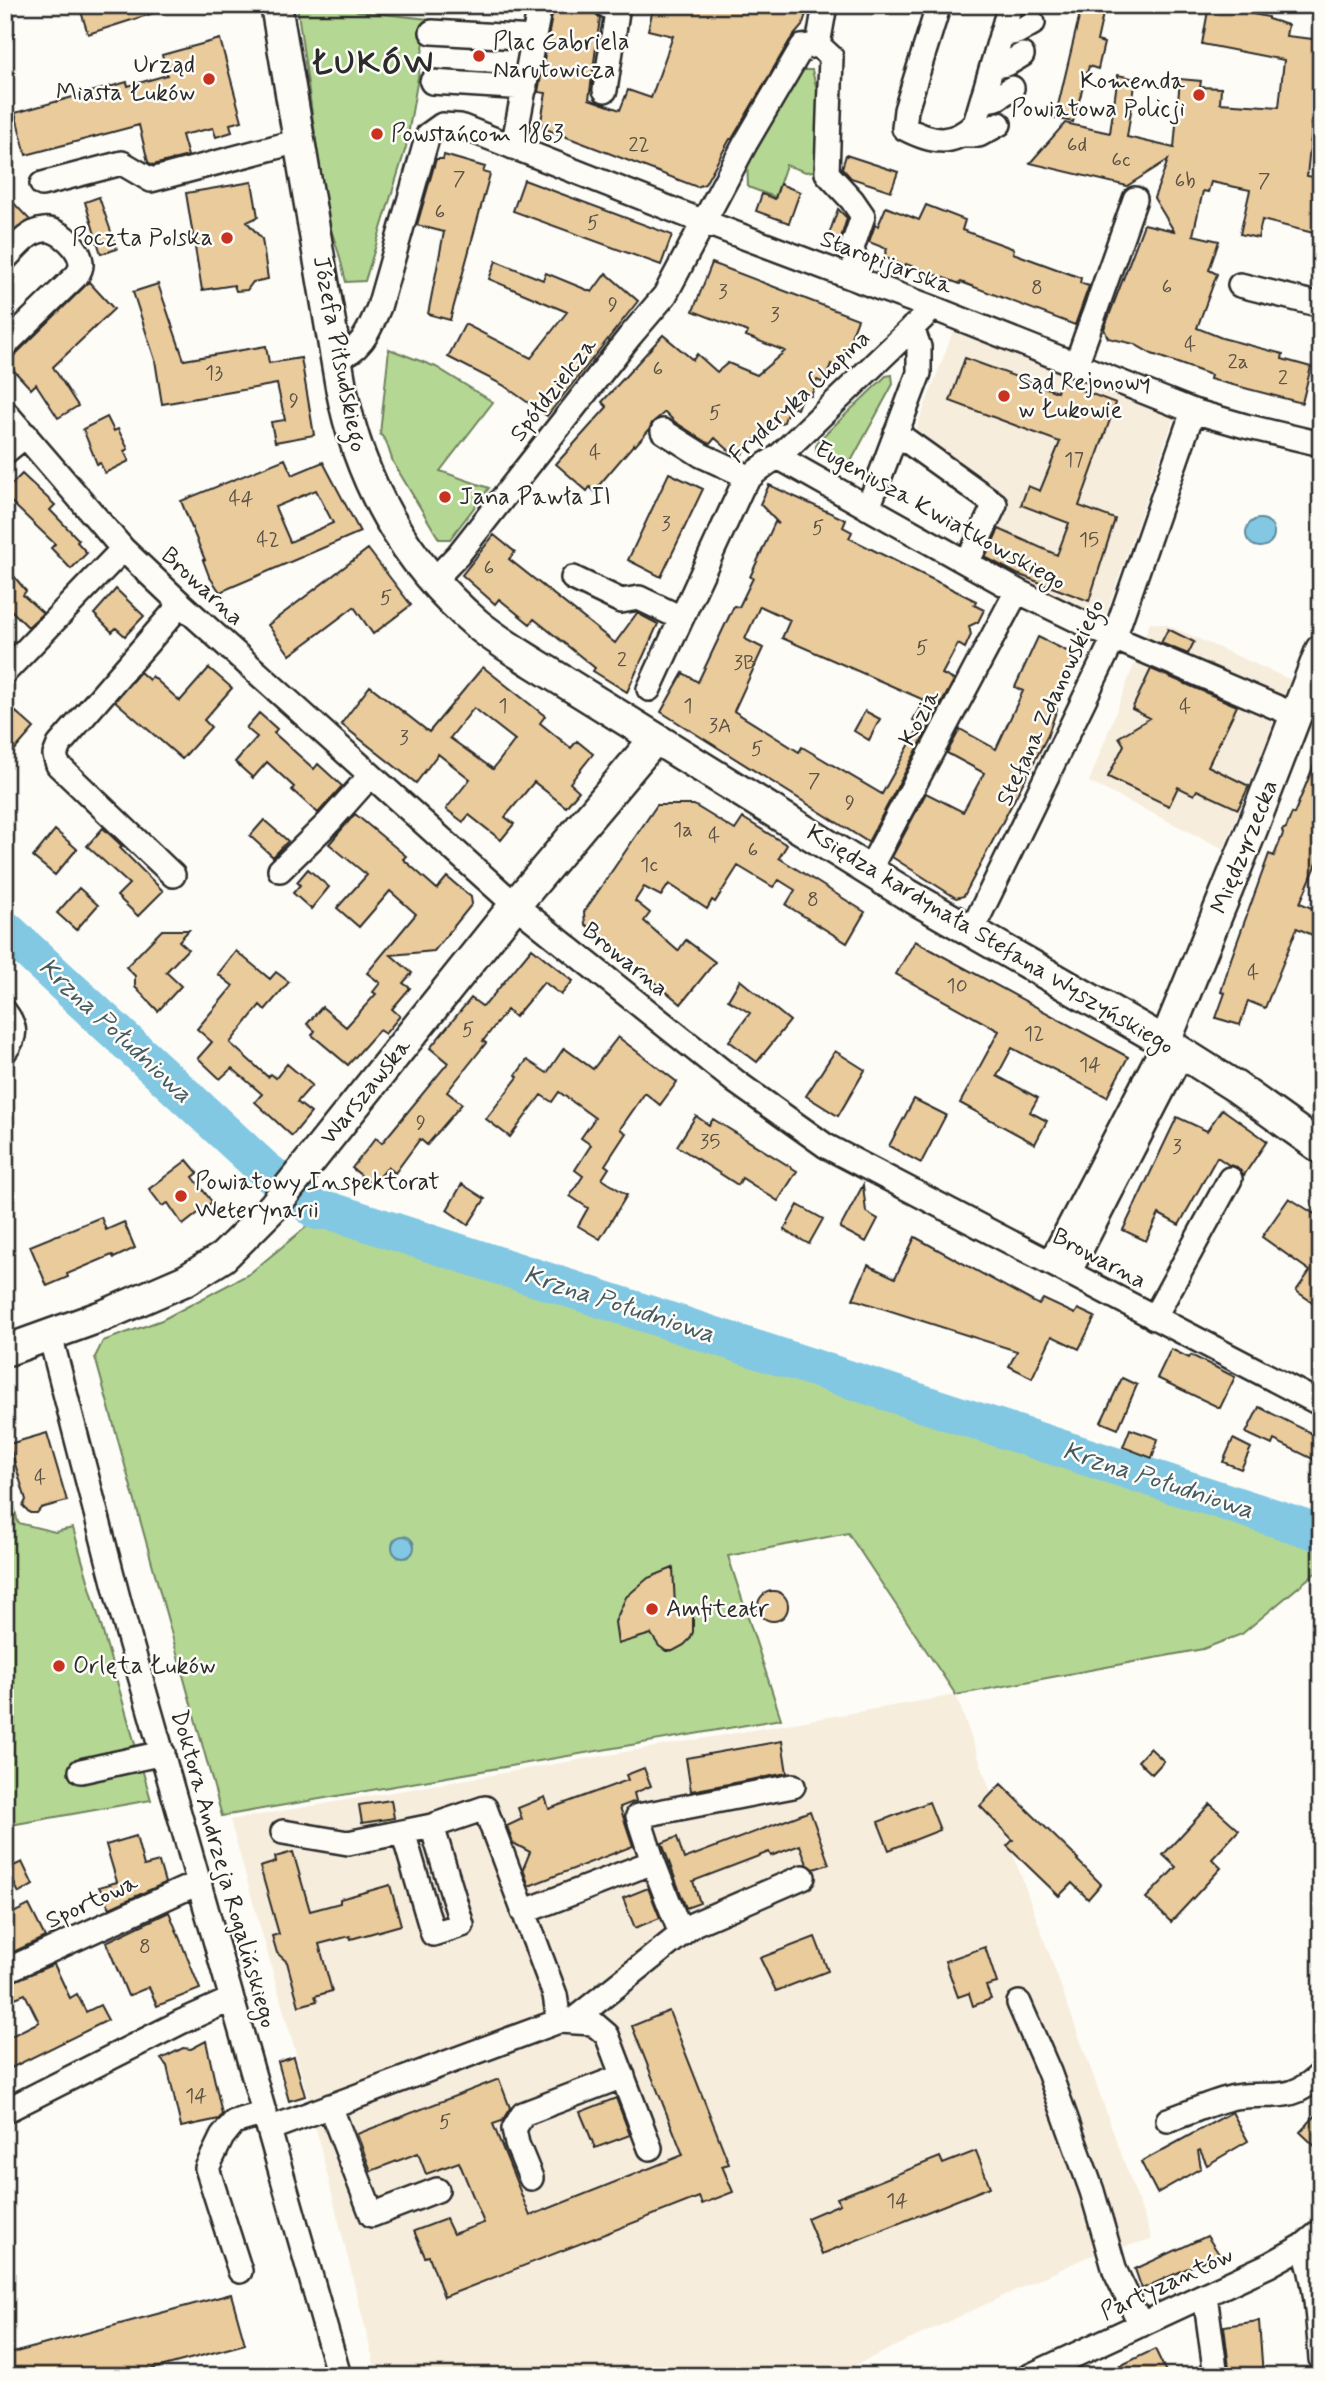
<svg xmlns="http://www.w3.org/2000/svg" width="1326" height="2381" viewBox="0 0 1326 2381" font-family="Mynerve,sans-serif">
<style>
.built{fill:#f7eddc}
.green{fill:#b4d893;stroke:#70825f;stroke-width:2}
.water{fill:#82c8e3;stroke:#5f8999;stroke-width:2}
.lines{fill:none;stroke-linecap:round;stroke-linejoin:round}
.river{stroke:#82c8e3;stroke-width:38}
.building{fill:#eacb9c;stroke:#2b2b2b;stroke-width:2;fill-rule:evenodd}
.minor-casing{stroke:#2b2b2b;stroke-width:28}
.major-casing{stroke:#2b2b2b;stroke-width:35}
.minor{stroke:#fdfcf7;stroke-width:23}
.major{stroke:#fdfcf7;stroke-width:30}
.poi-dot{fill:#c8321e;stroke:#fdfcf7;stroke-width:2.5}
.labels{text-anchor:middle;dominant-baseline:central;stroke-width:5;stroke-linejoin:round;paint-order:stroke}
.number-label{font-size:21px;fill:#5b5347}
.poi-label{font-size:24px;fill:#2b2b2b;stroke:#fdfcf7;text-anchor:start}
.street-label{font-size:24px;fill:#2b2b2b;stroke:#fdfcf7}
.water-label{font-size:26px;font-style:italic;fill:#455a62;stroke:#fdfcf7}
.district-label{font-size:32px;font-weight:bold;letter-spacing:2px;fill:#2b2b2b;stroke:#fdfcf7}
</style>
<rect width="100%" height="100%" fill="#fdfcf7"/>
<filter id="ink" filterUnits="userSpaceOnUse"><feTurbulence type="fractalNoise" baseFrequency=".0143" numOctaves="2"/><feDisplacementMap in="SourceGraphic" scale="14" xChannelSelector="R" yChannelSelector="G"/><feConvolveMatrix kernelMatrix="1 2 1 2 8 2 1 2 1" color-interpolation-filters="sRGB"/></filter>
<g filter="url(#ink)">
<path class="built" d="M956,324L1176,412L1104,620L964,550L991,495L913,437Z
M1150,623L1165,624L1291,680L1224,849L1089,782Z
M956,1695L1152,2239L1087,2257L832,2376H377L308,2097L230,1820Z"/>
<path class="green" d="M297,5H355L357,11L428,19L406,147L365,281L346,282L339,254L326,214Z
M803,70H812L824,118L822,170L806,172L786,165L775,197L748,187L747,161Z
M389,349L436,367L493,402L440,471L489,488L450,539H439L393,462L386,441L380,434Z
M892,375L893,384L849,465H838L816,452V446L820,439L886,376Z
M311,1223L1138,1484L1321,1545V1568L1242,1634L1203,1649L956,1695L848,1533L728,1556L781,1719L222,1816L95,1357L103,1341L162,1320L249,1274Z
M8,1480L18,1523L55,1532L73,1528L151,1800L5,1826V1481Z"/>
<path class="water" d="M1246 533a14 14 0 1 1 28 0a14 14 0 1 1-28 0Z
M392 1547a11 11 0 1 1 22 0a11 11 0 1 1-22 0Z"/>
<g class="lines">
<path class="river" d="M5,929L264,1169L317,1211H331L1321,1533"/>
</g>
<path class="building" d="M79,5H165L166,9L88,34Z
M554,5L592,7L594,12L600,18L589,99L620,110L628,90L651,98L673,36L648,30L654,5H809L802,26L790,40L732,139H730L705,184L697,187L543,128L541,121L546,93L538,92Z
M1082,5H1105L1097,41L1104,43L1098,69L1089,66L1073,122L1055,118Z
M1209,5L1268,17V19L1288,25L1286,36L1321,40L1307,176L1321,178V235L1262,220L1258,238L1240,234L1250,190L1211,182L1208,192L1203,191L1193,235L1219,241L1209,270L1217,274L1197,328L1222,338L1283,354L1282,359L1311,367L1302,403L1210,379L1211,375L1152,354L1134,344L1108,338L1104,329L1144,224L1174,231L1154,198L1168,160L1127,186L1030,163L1065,123L1110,133L1118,75L1136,79L1127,137L1174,148L1180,79L1201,81L1200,87L1221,88L1220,103L1279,107L1284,60L1202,44Z
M220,39L242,121L230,124L232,132L216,137L213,128L182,135L188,156L153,165L148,162L139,125L26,155L15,113L127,82L128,86L167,75L162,55Z
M444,155L485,167L483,172L490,174L450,320L428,314L444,232L417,225L436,159H443Z
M846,155L898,172L891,191L851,178L842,168Z
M524,180L672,235L661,265L513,211Z
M252,182L258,217L247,222L262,239L268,279L253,282L247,290L236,291L234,285L202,290L186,193Z
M780,184L800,192L789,223L756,211L762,194L775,199Z
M5,194L30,220L5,238Z
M99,197L117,249L101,254L85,202Z
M926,205L965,220L962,230L1014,249L1013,253L1081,278L1080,283L1089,286L1075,325L961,282L960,284L906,264L905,266L884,257L887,249L869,242L875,225L878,226L886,207L919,220Z
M838,209L847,218L840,241L828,237Z
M496,261L543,280L546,273L592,292L606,273L638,301L547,416L503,385L448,357L465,324L531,358L567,312L489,279Z
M712,263L858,319L839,367L831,364L824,383L817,380L811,396L803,393L797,409L789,406L784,422L767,427L739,457L733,454L715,438L710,444L708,443L675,422L665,412L652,423L649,430L635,446L634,444L594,491L590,487L587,491L556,464L607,407L602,402L663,335L693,360L697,354L717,372L728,363L757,375L785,351L746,336L748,332L693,311Z
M89,282L114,309L53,367L78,406L58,418L36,384L31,389L5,361V359L15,355Z
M158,284L184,360L266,346L269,363L301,358L314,435L275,442L271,422L285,420L277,384L162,404L155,360L133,292Z
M965,358L1057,392L1060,382L1116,403L1079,506L1115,519L1089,601L1017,574L985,557L999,529L1057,555L1069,523L1021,505L1028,486L1040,491L1060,442L950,401Z
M107,417L114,431L118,429L128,449L124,451L129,461L105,473L100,463L97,464L83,429Z
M285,459L292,475L323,462L360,532L220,592L209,576L203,560H205L181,501ZM316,490L333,523L290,542L275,507Z
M669,473L703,489L661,577L628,560Z
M22,474L55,505L50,510L79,540L77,542L87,553L71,569L51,548L55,544L5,496V491Z
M769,485L846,520L843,527L852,532L849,538L976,601L974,605L984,610L978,622L969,626L971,635L965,648L958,644L942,674L954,680L868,842L661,712L683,673L698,682L734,606L739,607L753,578L750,577L775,522L779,524L760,504ZM760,606L790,620L782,638L924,700L913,720L921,724L882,794L802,747L799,752L734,711L763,648L745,639Z
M494,535L515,552L509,559L615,643L637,613L658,624L627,692L593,671L595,668L534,619L530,624L499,599L495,604L462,575Z
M368,549L411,605L373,634L354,607L290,655L268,625Z
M5,565L26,591L23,595L43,613L28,627L9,608L5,611Z
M116,589L144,616L125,636L116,628L112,632L94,614Z
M1168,629L1194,642L1188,654L1161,643Z
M1038,637L1075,655L1051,706L1057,709L1047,737L964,896L956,898L892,857L926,793L963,812L984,773L947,753L960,729L996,749L1023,691L1015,687Z
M483,667L545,716L540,723L571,748L577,741L593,754L570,783L579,791L566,807L534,782L505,817L514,824L501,840L469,815L463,822L446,809L470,779L438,754L416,783L341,724L370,686L429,732ZM474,708L515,740L493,769L450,738Z
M209,668L232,688L204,720L211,727L182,759L115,701L140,672L149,680L152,676L180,701Z
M1151,669L1237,706L1208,766L1249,786L1238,809L1197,790L1194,795L1178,787L1169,806L1108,777L1124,745L1119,737L1150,718L1132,709Z
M865,711L880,719L869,740L854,731Z
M16,712L34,728L5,761V724Z
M259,713L277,729L274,733L314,769L318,764L342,786L318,813L292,790L294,787L267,762L253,778L235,762L257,737L246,728Z
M1320,750L1321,854L1300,903L1321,912V939L1297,928L1265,1008L1248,1001L1240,1025L1216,1018L1225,993L1221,992L1231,959L1269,854L1274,856L1283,834L1282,830L1286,828L1292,813L1294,814Z
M657,805H694L735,830L743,818L787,845L779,858L865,912L847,943L786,905L795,890L779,880L773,887L738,866L715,902L712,900L707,909L669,884L661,896L644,887L635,901L650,913L644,921L678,951L686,940L715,962L681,1004L585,924L584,912Z
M355,814L406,856L403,859L437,889L447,877L471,897L472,904L434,951L391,955L412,973L403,983L410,988L392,1009L400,1016L385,1034L379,1030L348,1065L312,1035L315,1031L307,1024L322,1007L346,1027L376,994L373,992L380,983L367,973L416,914L390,891L359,927L337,908L367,875L329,844Z
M264,820L288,841L273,857L250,836Z
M103,828L122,846L120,848L163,891L138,916L117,896L129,884L87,846Z
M55,830L77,849L55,875L33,857Z
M308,869L329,887L311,909L293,893L300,885L297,882Z
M79,888L98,905L76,930L57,913Z
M162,930H189L179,941L188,949L166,972L181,986L158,1011L135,987V976L126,967Z
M915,941L1128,1057L1107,1097L1012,1048L997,1076L1038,1098L1030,1112L1047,1121L1035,1144L960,1103L999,1031L896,974Z
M532,948L573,981L561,995L544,982L515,1017L507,1010L483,1041L486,1043L447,1092L462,1104L427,1145L420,1139L395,1173L388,1167L373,1185L352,1168L376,1138L382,1143L448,1063L430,1048L471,998L482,1006L486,1004Z
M236,951L270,979L276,972L289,982L265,1010L260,1005L230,1043L268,1077L271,1074L276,1078L287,1064L312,1085L297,1102L311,1113L292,1136L255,1102L262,1094L232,1068L220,1079L198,1058L212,1042L197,1029L233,986L218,974Z
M740,980L790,1021L757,1062L729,1041L750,1013L728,1000Z
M618,1037L677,1082L660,1105L645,1093L620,1129L626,1133L605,1165L609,1168L602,1179L627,1195L600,1239L578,1226L588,1208L570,1196L583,1176L575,1170L591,1145L581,1138L595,1118L559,1092L552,1102L541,1095L510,1137L486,1119L518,1077L516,1075L527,1060L547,1073L564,1048L593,1069Z
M835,1051L865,1070L838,1116L806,1096Z
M914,1099L946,1115L921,1163L889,1146Z
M1222,1109L1267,1141L1244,1175L1237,1167L1229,1165L1217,1157L1179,1225L1159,1214L1146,1241L1123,1230L1177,1117L1207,1131Z
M696,1116L709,1125L713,1119L797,1171L778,1201L742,1178L738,1185L677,1146Z
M187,1160L198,1173L193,1177L212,1202L183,1225L168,1203L162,1206L149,1189Z
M462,1184L485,1199L468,1225L447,1210Z
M863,1185L866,1212L878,1219L866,1242L840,1228Z
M1289,1198L1321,1218V1308L1296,1291L1310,1271L1262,1237Z
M798,1205L823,1219L809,1244L784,1230Z
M101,1217L106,1230L124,1222L135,1248L114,1258L112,1255L67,1274L68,1277L47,1286L30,1246Z
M915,1237L1039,1305L1043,1299L1075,1314L1078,1309L1095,1317L1079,1349L1052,1336L1032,1378L1009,1366L1017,1351L853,1299L868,1265L895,1278Z
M1171,1349L1189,1358L1191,1355L1235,1377L1220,1408L1157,1378Z
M1122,1378L1137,1385L1118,1429L1101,1422Z
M1259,1407L1321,1438V1463L1274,1440L1272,1445L1246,1433Z
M1130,1429L1158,1439L1152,1458L1123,1447Z
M47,1433L67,1501L41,1508L37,1513H30L23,1506L26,1500L9,1444Z
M1233,1439L1251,1448L1241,1469L1223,1462Z
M673,1568L675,1605L693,1616V1632L690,1639L684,1645L673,1651H666L659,1646L651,1634L618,1644L615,1622L626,1597L648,1578Z
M758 1606a15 15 0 1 1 30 0a15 15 0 1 1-30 0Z
M782,1741L787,1773L691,1791L686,1758Z
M1150,1748L1164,1761L1152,1774L1138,1761Z
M644,1768L651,1786L634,1793L636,1801L620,1807L633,1846L529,1886L523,1869L530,1852L513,1843L507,1826L522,1819L518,1808L545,1797L549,1809L628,1780L626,1775Z
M1001,1784L1078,1859L1077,1860L1101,1884L1088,1899L1072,1883L1059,1896L1007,1846L1013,1840L980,1806Z
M391,1800L394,1818L362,1823L359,1805Z
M929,1802L940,1830L889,1850L878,1822Z
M1210,1804L1239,1830L1212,1859L1221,1868L1171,1922L1146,1898L1176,1867L1163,1855Z
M810,1811L829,1864L814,1869L807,1864L800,1845L771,1856L769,1852L693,1881L700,1903L686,1908L662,1843L677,1837L684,1859Z
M136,1836L144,1866L159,1862L165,1883L110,1908L99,1887L117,1882L106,1845Z
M293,1852L310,1911L340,1903V1899L390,1885L401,1925L351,1939L350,1936L319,1944L332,1991L315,1996L317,2001L299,2006L287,1962L277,1953L272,1936L279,1934L260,1867L276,1862L275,1857Z
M22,1862L33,1885L19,1893L7,1869Z
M648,1888L660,1918L635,1928L623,1898Z
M29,1905L45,1937L5,1956V1917Z
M169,1912L200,1989L157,2006L149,1987L128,1996L106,1942Z
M815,1937L828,1971L776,1991L760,1958Z
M985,1947L997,1983L986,1986L991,1999L973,2006L969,1993L958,1997L945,1961Z
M54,1964L70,1998L77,1994L86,2012L100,2005L108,2020L5,2071V2039L39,2022L25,1994L5,2002V1985Z
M669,2011L729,2164L722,2166L733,2192L702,2204L699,2197L444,2297L429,2256L425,2257L414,2231L446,2219L453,2234L484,2223L459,2162L426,2174L418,2153L371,2171L357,2134L499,2079L510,2108L502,2121L493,2124L530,2216L683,2155L632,2026Z
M206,2041L222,2114L219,2119L181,2127L167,2066L161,2059L183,2048L191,2049Z
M294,2057L305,2096L289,2101L278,2062Z
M616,2098L630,2135L595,2148L580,2112Z
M1321,2110V2152L1300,2132Z
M1232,2112L1248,2141L1207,2165L1200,2150L1198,2151L1201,2168L1157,2193L1141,2162Z
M976,2151L990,2187L822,2254L807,2218L840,2204L837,2198L940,2157L943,2164Z
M1207,2236L1219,2254L1142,2289L1135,2269Z
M231,2294L245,2344L127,2376H5V2355Z
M1259,2321L1263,2376H1230L1224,2326Z
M1155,2349L1168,2376H1099Z"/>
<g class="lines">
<defs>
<path id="minor" d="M937,5L938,7L906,110L904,128C931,142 952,147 975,124L1010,5
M432,32L534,38
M1001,35L1017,32L1033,23
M818,45L831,57L827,173L852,200L863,216L852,248L861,281
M992,66L1007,64L1022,55
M432,82L525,88
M605,90L617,12L606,5
M982,101L997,98L1012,88
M965,135H979L999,124
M513,147L540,5
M42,184L122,163L151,180L299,141
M5,259C16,248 28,231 44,230C59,228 82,249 81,265C81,269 79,272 77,275L5,345
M1240,285L1321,305
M336,358C362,351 369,330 379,307L428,135L442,125L460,126L704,222L933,308L1193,411L1245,426L1321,444
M1076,365L1135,199
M5,412L123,549L181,604L515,905L736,1082L826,1146L1321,1404
M663,431L701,455L749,477
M896,433L995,504L967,563
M5,452L26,435
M778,457L1017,591L1114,638L1297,716
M868,508L919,373V347L912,328
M573,578L621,601L639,598L681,618
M433,581L458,555L630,336L665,295L745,144L802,47L818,45L825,5
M5,672L123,549
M649,689L742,487C752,473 763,465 778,457L933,308
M280,870L329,822L370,776
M869,870L1017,591
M173,875L58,765L55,755L59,745L181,604
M971,932L1114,638L1193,411
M5,1012C16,1027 17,1036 5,1051
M1050,1263L1165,1042
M1069,1273L1182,1053
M1154,1318L1230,1179
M50,1335L119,1602L339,2376
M81,1771L163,1753
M432,1826L485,1808L555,1995L559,2021
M283,1832L348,1843L432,1826L462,1925L433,1934L403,1832
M653,1862L638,1816L793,1786
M523,1912L653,1862L681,1934
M5,1971L200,1882
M1019,2003L1049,2072L1092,2191L1115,2271L1141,2325
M571,2022L694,1924L803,1877
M330,2106L372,2215L437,2190
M5,2111L181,2022L232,1999
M1168,2120C1190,2113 1213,2101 1235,2097C1273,2091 1288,2105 1321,2074
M269,2129L559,2021L593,2023L607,2035L650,2148
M531,2178L517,2144L514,2129L523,2114L623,2076
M1303,2246C1317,2282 1318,2321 1321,2359
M240,2271L207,2168L222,2137L234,2122L265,2113
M1205,2295L1216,2376
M1030,2376L1269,2265L1303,2246L1321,2231"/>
<path id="major" d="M276,5L341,387C359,480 404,562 477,624C495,639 515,651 534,663L905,893L1165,1042L1236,1087L1321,1148
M1165,1042L1252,829L1321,650
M5,1351L105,1315L186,1280L223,1257L274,1206L515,905L655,739"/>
</defs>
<use href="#minor" class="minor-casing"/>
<use href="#major" class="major-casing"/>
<use href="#minor" class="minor"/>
<use href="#major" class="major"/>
</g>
</g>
<g class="poi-dot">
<circle cx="479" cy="56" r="7"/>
<circle cx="209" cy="79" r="7"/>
<circle cx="1199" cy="95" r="7"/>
<circle cx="377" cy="134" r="7"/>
<circle cx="227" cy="238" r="7"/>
<circle cx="1004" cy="396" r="7"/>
<circle cx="445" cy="497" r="7"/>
<circle cx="181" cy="1196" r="7"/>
<circle cx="652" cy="1609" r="7"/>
<circle cx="59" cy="1666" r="7"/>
</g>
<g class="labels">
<g class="number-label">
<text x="639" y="145">22</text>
<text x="1077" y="145">6d</text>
<text x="1121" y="160">6c</text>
<text x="459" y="179">7</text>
<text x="1185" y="181">6b</text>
<text x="1264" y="181">7</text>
<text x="440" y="212">6</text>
<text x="593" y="223">5</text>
<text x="1167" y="287">6</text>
<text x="1037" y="288">8</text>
<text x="723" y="292">3</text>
<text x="613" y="305">9</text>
<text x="775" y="315">3</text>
<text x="1190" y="345">4</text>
<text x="1238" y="362">2a</text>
<text x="658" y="369">6</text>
<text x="214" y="373">13</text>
<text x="1283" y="378">2</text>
<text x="294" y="401">9</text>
<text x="715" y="413">5</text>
<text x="595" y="453">4</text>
<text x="1074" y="460">17</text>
<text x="241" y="499">44</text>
<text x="666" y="524">3</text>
<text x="818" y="528">5</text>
<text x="268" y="540">42</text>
<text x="1089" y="540">15</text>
<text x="489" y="568">6</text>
<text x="386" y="598">5</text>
<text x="922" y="648">5</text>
<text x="622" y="660">2</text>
<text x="745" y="663">3B</text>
<text x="503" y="706">1</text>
<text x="688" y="706">1</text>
<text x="1185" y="707">4</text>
<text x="720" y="726">3A</text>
<text x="404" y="738">3</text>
<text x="757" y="749">5</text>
<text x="814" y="781">7</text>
<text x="850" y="803">9</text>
<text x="683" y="830">1a</text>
<text x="714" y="836">4</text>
<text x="753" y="850">6</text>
<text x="649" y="865">1c</text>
<text x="813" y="900">8</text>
<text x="1253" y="973">4</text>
<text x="957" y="986">10</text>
<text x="468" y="1030">5</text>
<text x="1034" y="1034">12</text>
<text x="1090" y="1065">14</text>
<text x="421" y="1123">9</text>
<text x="710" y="1142">35</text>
<text x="1177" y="1147">3</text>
<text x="40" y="1478">4</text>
<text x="145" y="1947">8</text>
<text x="196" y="2096">14</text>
<text x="445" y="2122">5</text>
<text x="897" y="2201">14</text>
</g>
<g class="poi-label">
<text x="493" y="42">Plac Gabriela<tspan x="493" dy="28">Narutowicza</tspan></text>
<text x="195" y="65" text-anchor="end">Urząd<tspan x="195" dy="28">Miasta Łuków</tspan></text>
<text x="1185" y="81" text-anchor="end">Komenda<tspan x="1185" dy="28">Powiatowa Policji</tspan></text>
<text x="391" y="134">Powstańcom 1863</text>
<text x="213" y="238" text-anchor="end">Poczta Polska</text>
<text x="1018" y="382">Sąd Rejonowy<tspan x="1018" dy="28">w Łukowie</tspan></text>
<text x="459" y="497">Jana Pawła II</text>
<text x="195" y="1182">Powiatowy Inspektorat<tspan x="195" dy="28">Weterynarii</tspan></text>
<text x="666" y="1609">Amfiteatr</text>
<text x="73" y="1666">Orlęta Łuków</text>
</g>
<g class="street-label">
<text transform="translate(886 263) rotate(21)">Staropijarska</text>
<text transform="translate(339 354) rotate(79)">Józefa Piłsudskiego</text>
<text transform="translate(554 390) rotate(-52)">Spółdzielcza</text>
<text transform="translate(800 397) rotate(-43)">Fryderyka Chopina</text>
<text transform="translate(940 516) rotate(29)">Eugeniusza Kwiatkowskiego</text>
<text transform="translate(202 587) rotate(43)">Browarna</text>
<text transform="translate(1051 703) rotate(-65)">Stefana Zdanowskiego</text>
<text transform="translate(920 718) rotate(-62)">Kozia</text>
<text transform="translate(1245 847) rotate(-68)">Międzyrzecka</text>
<text transform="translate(990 940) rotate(31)">Księdza kardynała Stefana Wyszyńskiego</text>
<text transform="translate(625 960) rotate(39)">Browarna</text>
<text transform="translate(366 1092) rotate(-51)">Warszawska</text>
<text transform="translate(1099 1259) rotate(28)">Browarna</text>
<text transform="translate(223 1869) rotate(74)">Doktora Andrzeja Rogalińskiego</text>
<text transform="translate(92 1902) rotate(-25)">Sportowa</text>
<text transform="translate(1167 2284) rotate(-25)">Partyzantów</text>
</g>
<g class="water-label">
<text transform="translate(115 1031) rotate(43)">Krzna Południowa</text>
<text transform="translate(619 1305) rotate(18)">Krzna Południowa</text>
<text transform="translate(1158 1481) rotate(18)">Krzna Południowa</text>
</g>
<g class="district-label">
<text x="373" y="64">ŁUKÓW</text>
</g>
</g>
<rect width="1326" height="2381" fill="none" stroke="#fdfcf7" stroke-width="28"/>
<rect x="14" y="14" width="1298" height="2353" fill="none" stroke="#2b2b2b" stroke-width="2.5" filter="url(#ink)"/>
</svg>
